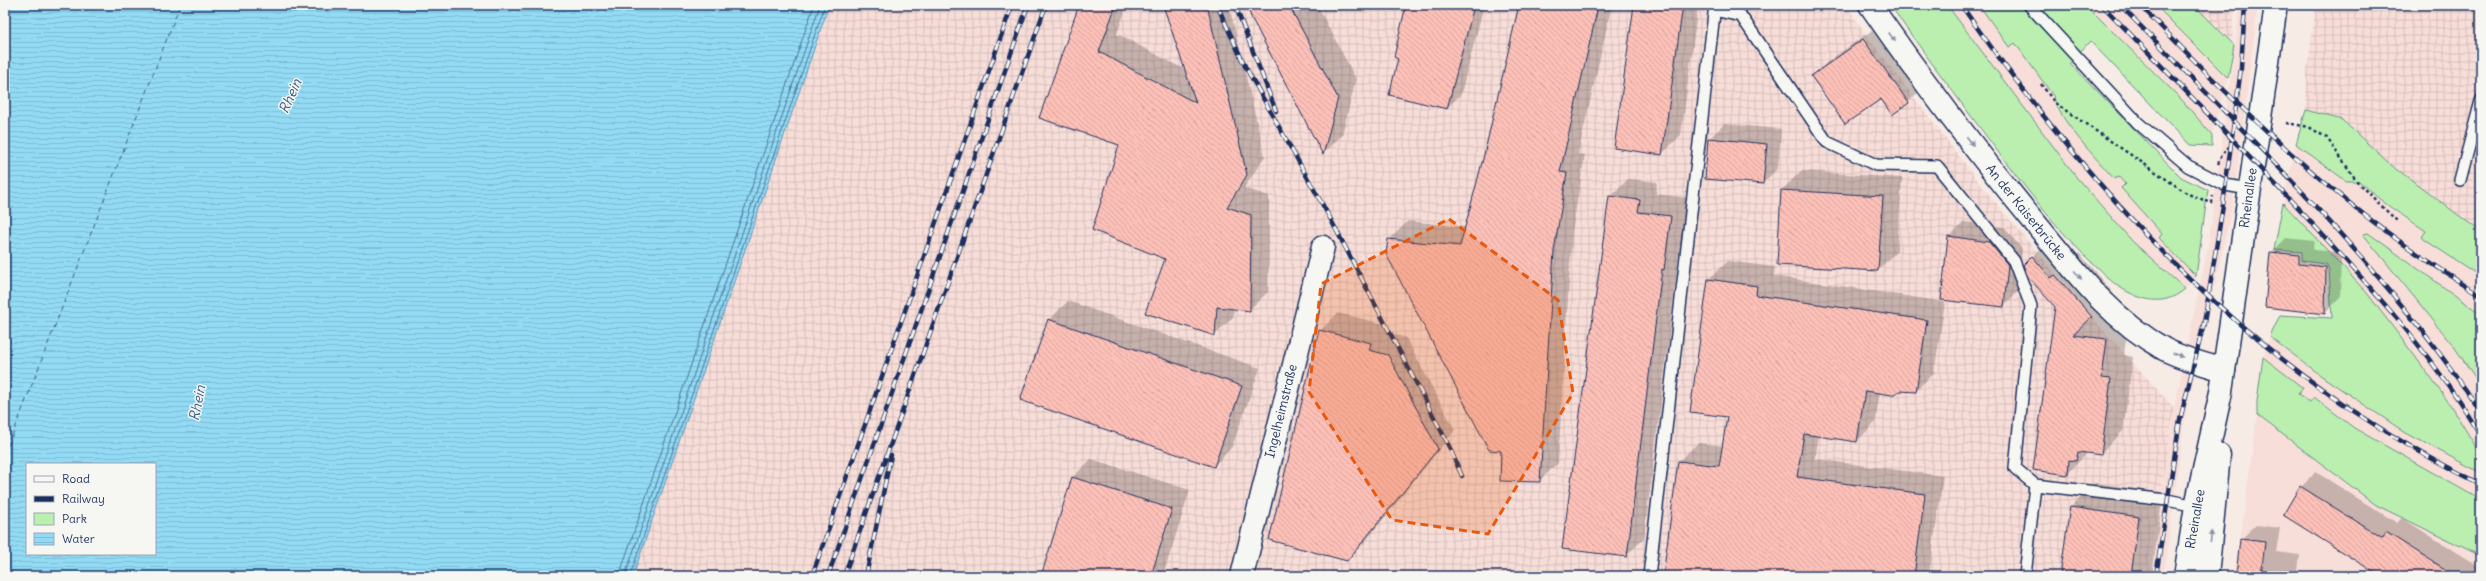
<svg xmlns="http://www.w3.org/2000/svg" width="2486" height="581" viewBox="0 0 2486 581" font-family="Delius,sans-serif">
<style>
.built{fill:#f8ded8}
.industrial{fill:url(#industrial-grid)}
.green{fill:#baefb0;stroke:#6a8f87}
.water{fill:url(#water-rules);stroke:#6396b8;fill-rule:evenodd}
.shadow{fill:#0003}
.lines{fill:none;stroke-linecap:round;stroke-linejoin:round}
.shore{stroke:#4b749a;stroke-width:1}
.ferry{stroke:#395a84;stroke-width:1;stroke-dasharray:5 4;stroke-linecap:butt}
.building{fill:url(#building-back-hatch);stroke:#1b2f5e}
.service-casing{stroke:#1b2f5e;stroke-width:14}
.minor-casing{stroke:#1b2f5e;stroke-width:25}
.secondary-casing{stroke:#1b2f5e;stroke-width:25}
.path{stroke:#1b2f5e;stroke-width:2.5;stroke-dasharray:3 3;stroke-linecap:butt}
.service{stroke:#f6f6f2;stroke-width:11}
.minor{stroke:#f6f6f2;stroke-width:22}
.secondary{stroke:#f6f6f2;stroke-width:22}
.rail-casing{stroke:#1b2f5e;stroke-width:4.5}
.rail{stroke:#f6f6f2;stroke-width:3;stroke-dasharray:9;stroke-linecap:butt}
.oneway{fill:#8892a8}
.marked{fill:#e8590c;fill-opacity:0.2;stroke:#e8590c;stroke-width:3;stroke-dasharray:8 5;stroke-linejoin:round}
.labels{text-anchor:middle;dominant-baseline:central;stroke-width:3;stroke-linejoin:round;paint-order:stroke}
.street-label{font-size:13px;fill:#1b2f5e;stroke:#f6f6f2}
.water-label{font-size:14px;font-style:italic;fill:#395a84;stroke:#f6f6f2}
</style>
<defs>
<pattern id="industrial-grid" width="8" height="8" patternUnits="userSpaceOnUse"><rect width="8" height="8" fill="#f8ded8"/><path d="M0 4h8M4 0v8" fill="none" stroke="#d4bfbc"/></pattern>
<pattern id="water-rules" width="6" height="5" patternUnits="userSpaceOnUse"><rect width="6" height="5" fill="#93dbf4"/><path d="M0 2.5h6" fill="none" stroke="#7ebcd4"/></pattern>
<pattern id="building-back-hatch" width="6" height="6" patternUnits="userSpaceOnUse"><rect width="6" height="6" fill="#fcc0b7"/><path d="M-1 5l2 2M0 0l6 6M5-1l2 2" fill="none" stroke="#d7a5a0"/></pattern>
</defs>
<rect width="100%" height="100%" fill="#f7ebe6"/>
<filter id="ink" filterUnits="userSpaceOnUse"><feTurbulence type="fractalNoise" baseFrequency=".025" numOctaves="2"/><feDisplacementMap in="SourceGraphic" scale="8" xChannelSelector="R" yChannelSelector="G"/><feConvolveMatrix kernelMatrix="1 2 1 2 8 2 1 2 1" color-interpolation-filters="sRGB"/></filter>
<g filter="url(#ink)">
<path class="built" d="M1947,5H1979L2009,47L2015,43L2054,97L2056,107L2114,179L2119,176L2125,184L2122,187L2162,235L2159,238L2196,276L2185,289L2132,241L2076,178Z
M2082,5H2155L2228,78L2212,135L2181,99L2095,14Z
M2240,5H2258L2232,209L2185,414L2164,576H2148L2174,408L2208,247Z
M2296,144L2346,181H2359L2372,194L2402,217L2426,231L2425,240L2481,277V314L2368,233L2453,345L2481,386V455L2449,403L2367,293L2283,203Z
M2270,337L2323,377L2406,433L2481,473V500L2354,428L2314,397L2310,402L2303,399L2298,394L2303,388L2263,357Z
M2257,415L2376,505L2481,556V576H2233L2235,563H2237Z"/>
<path class="industrial" d="M829,5H1846L1867,36L1985,190L2098,324L2174,408L2148,576H633Z
M2195,5H2235L2232,42Z
M2316,5H2481V232L2390,164L2342,120L2306,110L2307,72Z"/>
<path class="green" d="M1890,5H1947L2077,178L2132,241L2185,289C2169,303 2151,303 2132,294C2113,286 2098,268 2083,254C2043,213 2009,166 1974,120C1946,82 1917,44 1890,5Z
M1979,5H2082L2095,14L2181,99L2212,135V146L2190,145L2090,41L2070,63L2181,177L2208,190L2196,276L2159,238L2162,234L2121,188L2125,184L2119,177L2114,179C2099,161 2057,118 2054,97L2015,43L2009,47Z
M2155,5H2194L2234,45L2228,78Z
M2306,110L2342,120L2390,164L2481,232V277L2425,240L2422,237L2426,231C2402,215 2379,201 2359,181H2346L2296,144Z
M2283,203L2367,293L2414,355L2449,403L2481,455V473L2406,433L2323,377L2270,337L2280,315L2332,318L2329,269L2326,264L2302,261V252L2274,250Z
M2368,233L2481,314V386L2453,345L2363,234Z
M2263,357L2303,388L2298,394L2310,402L2314,397L2354,428L2481,500V556L2376,505L2257,415V401Z"/>
<path class="water" d="M5,5H829L633,576H5ZM27,464H155V554H27Z"/>
<path class="shadow" d="M1080,5H1127L1117,34L1186,70L1164,5H1229L1265,156L1244,188L1269,196L1268,292L1249,310L1234,308L1233,317L1215,335L1166,259L1120,144Z
M1248,5H1317L1356,79L1342,135L1324,153L1252,17Z
M1407,5H1484L1461,94L1447,108L1399,58Z
M1520,5H1612L1578,154L1585,155L1572,232L1558,463L1539,481L1502,450L1389,240L1408,221L1466,227Z
M1635,5H1698L1681,135L1662,154Z
M1878,26L1923,88L1908,102L1881,97L1813,76L1827,62Z
M1724,124L1781,129L1778,168L1763,183L1709,139Z
M1801,171L1902,178L1897,251L1878,270L1782,190Z
M1628,179L1657,182L1656,194L1688,198L1682,251L1679,253L1644,538L1626,556L1610,197Z
M1964,222L2004,227L2022,249L2018,291L2004,306L1949,237Z
M2286,238L2314,241L2313,250L2341,252L2340,298L2325,313L2267,306L2271,253Z
M2047,242L2074,257L2079,253L2113,293L2095,312L2129,317L2124,355L2133,357L2123,431L2100,454L2088,452L2067,474L2056,307L2024,265Z
M1728,261L1775,267L1774,276L1945,302L1934,373L1915,391L1899,390L1880,392L1875,423L1857,441L1819,436L1815,459L1943,476L1929,576H1664L1679,461L1698,443L1724,446L1728,416L1709,279Z
M1068,301L1260,368L1232,447L1214,466L1049,320Z
M1338,313L1388,325L1387,332L1406,338L1455,430L1365,542L1347,560L1320,331Z
M1091,459L1190,490L1163,576H1042L1072,478Z
M2316,472L2397,523L2402,518L2481,568V576H2382L2301,487Z
M2095,483L2163,493L2152,576H2061L2071,507Z
M2256,525L2280,528L2276,552L2300,555L2297,576H2234L2241,539Z"/>
<g class="lines">
<path class="shore" d="M619,576L814,5
M625,576L820,5
M630,576L825,5"/>
<path class="ferry" d="M5,454L180,5"/>
</g>
<path class="building" d="M1079,5H1116L1099,52L1196,103L1163,5H1207L1247,175L1227,207L1251,215L1250,311L1217,307L1215,336L1145,313L1165,259L1092,230L1119,145L1039,118Z
M1247,5H1289L1338,98L1323,155L1251,17Z
M1406,5H1453L1473,10L1447,109L1389,95L1398,59L1394,57Z
M1519,5H1570L1597,11L1560,172L1567,173L1554,251L1540,482L1500,481L1501,451L1489,450L1386,254L1388,239L1460,246L1484,155Z
M1634,5H1683L1662,155L1614,148Z
M1863,39L1909,103L1892,115L1881,99L1845,124L1811,76Z
M1708,138L1767,144L1763,184L1705,179Z
M1781,190L1883,196L1878,271L1777,265Z
M1609,196L1640,200L1638,212L1671,216L1664,270L1662,269L1627,557L1562,549Z
M1948,236L1989,242L2008,265L2004,307L1941,300Z
M2270,252L2299,255V264L2326,267L2325,314L2265,307Z
M2032,256L2051,278L2055,275L2092,317L2073,335L2107,339L2102,378L2111,379L2101,455L2078,452L2076,461L2069,460L2068,475L2033,470L2055,307L2028,277L2023,265Z
M1708,279L1757,286L1756,295L1927,320L1916,392L1900,391L1892,395L1865,391L1857,442L1804,434L1797,477L1925,494L1914,576H1663L1678,461L1719,466L1727,417L1690,412Z
M1048,319L1242,386L1214,467L1020,400Z
M1319,330L1371,343L1369,350L1388,355L1438,449L1347,561L1269,540Z
M1072,477L1172,509L1151,576H1041Z
M2300,486L2383,538L2386,532L2456,576H2380L2283,515Z
M2070,507L2139,517L2131,576H2060Z
M2240,539L2265,542L2261,576H2236Z"/>
<g class="lines">
<defs>
<path id="service" d="M2029,5L2138,123L2188,166L2225,185L2249,189
M1714,10L1741,16L1827,142L1876,165L1937,166L2014,261L2031,306L2015,468L2035,485L2025,576
M2460,180L2481,101
M2035,485L2167,500L2196,506
M1649,576L1715,5"/>
<path id="minor" d="M1870,5C1922,80 1977,153 2036,224C2074,270 2110,319 2164,349C2183,359 2204,364 2224,370
M1242,576L1323,247"/>
<path id="secondary" d="M2185,576L2196,506L2221,392L2276,5
M2207,576L2219,455"/>
</defs>
<use href="#service" class="service-casing"/>
<use href="#minor" class="minor-casing"/>
<use href="#secondary" class="secondary-casing"/>
<path class="path" d="M2041,84L2055,103L2188,194L2212,203L2213,196
M2286,123L2309,127L2327,138L2359,184L2398,222
M2218,164L2222,155L2233,142"/>
<use href="#service" class="service"/>
<use href="#minor" class="minor"/>
<use href="#secondary" class="secondary"/>
<defs>
<path id="rail" d="M1217,5L1245,66L1330,218L1447,442L1462,476
M1235,5L1276,111
M1961,5C2100,203 2259,377 2481,484
M2102,5C2175,80 2249,155 2320,232C2379,296 2437,361 2481,436
M2120,5C2247,135 2380,261 2481,412
M2140,5C2229,97 2318,187 2425,259C2444,271 2462,284 2481,295
M812,576L1012,5
M828,576L1028,5
M844,576L1046,5
M866,576L891,455
M2156,576L2180,420L2204,323L2223,205L2241,68L2245,5"/>
</defs>
<use href="#rail" class="rail-casing"/>
<use href="#rail" class="rail"/>
</g>
<defs><path id="oneway-solid" d="M-6-.8H1V-3.2L6.5 0L1 3.2V.8H-6Z"/></defs>
<g class="oneway">
<use href="#oneway-solid" transform="translate(1892 37) rotate(53)"/>
<use href="#oneway-solid" transform="translate(1970 141) rotate(53)"/>
<use href="#oneway-solid" transform="translate(2078 275) rotate(50)"/>
<use href="#oneway-solid" transform="translate(2178 355) rotate(21)"/>
<use href="#oneway-solid" transform="translate(2211 537) rotate(-84)"/>
</g>
</g>
<path class="marked" d="M1449,219L1558,300L1573,393L1488,534L1392,520L1309,392L1321,284Z"/>
<g class="labels">
<g class="street-label">
<text transform="translate(2248 198) rotate(-82)">Rheinallee</text>
<text transform="translate(2026 212) rotate(51)">An der Kaiserbrücke</text>
<text transform="translate(1281 411) rotate(-76)">Ingelheimstraße</text>
<text transform="translate(2195 519) rotate(-80)">Rheinallee</text>
</g>
<g class="water-label">
<text transform="translate(290 96) rotate(-66)">Rhein</text>
<text transform="translate(197 403) rotate(-79)">Rhein</text>
</g>
</g>
<rect width="2486" height="581" fill="none" stroke="#f6f6f2" stroke-width="20"/>
<rect x="10" y="10" width="2466" height="561" fill="none" stroke="#1b2f5e" stroke-width="1.5" filter="url(#ink)"/>
<rect x="26" y="463" width="130" height="92" fill="#f6f6f2" stroke="#9ea6b7"/>
<rect x="34" y="476" width="20" height="6" fill="#f6f6f2" stroke="#9ea6b7"/>
<text x="62" y="483" font-size="12" fill="#1b2f5e">Road</text>
<rect x="34" y="496" width="20" height="6" fill="#1b2f5e" stroke="#9ea6b7"/>
<text x="62" y="503" font-size="12" fill="#1b2f5e">Railway</text>
<rect x="34" y="513" width="20" height="12" fill="#baefb0" stroke="#9ea6b7"/>
<text x="62" y="523" font-size="12" fill="#1b2f5e">Park</text>
<rect x="34" y="533" width="20" height="12" fill="url(#water-rules)" stroke="#9ea6b7"/>
<text x="62" y="543" font-size="12" fill="#1b2f5e">Water</text>
</svg>
